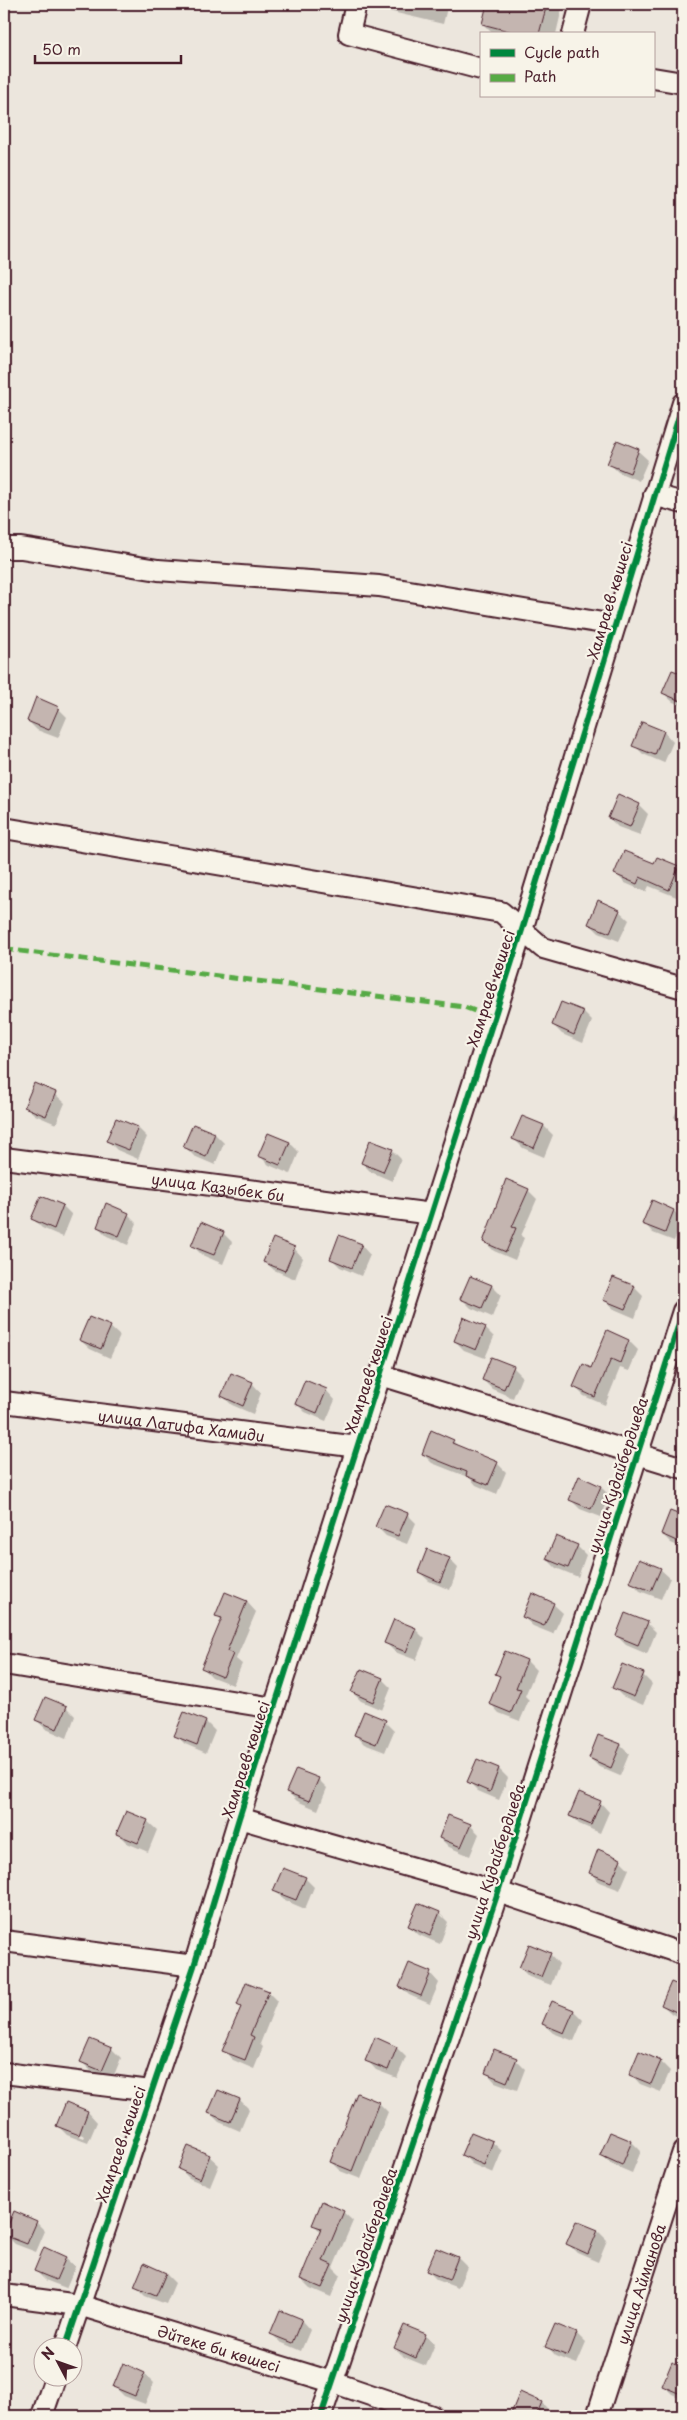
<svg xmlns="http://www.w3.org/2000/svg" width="687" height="2420" viewBox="0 0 687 2420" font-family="'Playpen Sans',sans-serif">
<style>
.shadow{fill:#0003;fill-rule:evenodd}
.building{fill:#c4b5b0;stroke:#4a1f2b}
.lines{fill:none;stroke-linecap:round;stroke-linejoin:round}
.minor-casing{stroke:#4a1f2b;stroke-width:24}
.minor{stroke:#f7f3e8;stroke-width:20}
.quiet{stroke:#57aa44;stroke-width:5;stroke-dasharray:10 5;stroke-linecap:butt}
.cycleway-casing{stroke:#f7f3e8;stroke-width:9}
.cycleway{stroke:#00873e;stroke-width:6}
.labels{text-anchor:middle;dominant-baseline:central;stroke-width:4.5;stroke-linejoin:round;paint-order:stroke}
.street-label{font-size:15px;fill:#4a1f2b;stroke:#f7f3e8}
</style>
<rect width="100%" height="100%" fill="#ece6dd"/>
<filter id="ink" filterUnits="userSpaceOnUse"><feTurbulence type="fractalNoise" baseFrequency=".02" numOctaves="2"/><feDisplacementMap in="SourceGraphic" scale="10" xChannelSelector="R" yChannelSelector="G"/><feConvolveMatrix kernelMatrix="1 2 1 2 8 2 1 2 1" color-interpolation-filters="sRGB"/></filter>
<g filter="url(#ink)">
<path class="shadow" d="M381,4H448L443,24L388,11Z
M489,4H563L556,34H493L483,24Z
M638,451L648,460L639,481L618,472L609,463Z
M683,621V641L678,635Z
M672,671L683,676V706L673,702L663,693Z
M58,708L67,717L58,738L37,730L28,721Z
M643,724L664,732L673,742L664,763L643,754L634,745Z
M639,805L648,814L640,835L618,827L609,818Z
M654,865L678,867L683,872V886L679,898L649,886L646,892L625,883L616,874Z
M619,911L629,920L619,941L599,933L589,923Z
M583,1012L592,1021L583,1043L562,1034L553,1025Z
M683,1062V1071L680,1068Z
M34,1085L55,1094L65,1103L56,1124L35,1115L25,1106Z
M683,1096V1126L674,1117Z
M523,1117L544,1126L553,1135L544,1157L523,1148L514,1139Z
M117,1119L138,1128L147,1137L138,1159L117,1150L108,1141Z
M194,1126L215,1134L224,1143L215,1165L194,1156L185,1147Z
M269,1134L290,1143L299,1152L290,1174L269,1165L260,1156Z
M392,1150L401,1159L392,1181L371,1172L362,1163Z
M528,1190L537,1199L521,1236L524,1238L515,1260L494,1251L485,1242Z
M42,1197L63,1206L72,1215L63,1237L42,1228L33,1219Z
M674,1211L683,1220L674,1241L653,1233L644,1223Z
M128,1214L137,1223L128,1245L107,1236L98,1227Z
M223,1233L232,1242L223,1264L202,1255L193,1246Z
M361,1245L370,1255L361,1276L340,1267L331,1258Z
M294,1248L303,1258L295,1279L274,1270L264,1261Z
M471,1277L492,1286L501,1295L492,1317L471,1308L462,1299Z
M634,1287L643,1296L635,1318L614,1309L604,1300Z
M110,1327L120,1336L110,1358L90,1349L80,1340Z
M485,1328L494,1337L485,1358L464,1350L455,1341Z
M4,1332L11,1338L4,1355Z
M629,1341L638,1350L629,1371L620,1368L605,1405L584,1396L575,1387L592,1369Z
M513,1367L522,1376L513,1398L492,1389L483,1380Z
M252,1383L261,1393L253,1414L232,1405L222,1396Z
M326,1390L335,1400L326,1421L305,1412L296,1403Z
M683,1412V1435L676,1428Z
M453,1441L460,1448L497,1463L506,1472L497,1494L476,1485L470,1478L432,1463L423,1454Z
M601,1487L610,1496L601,1517L580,1509L571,1500Z
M671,1513L683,1518V1548L671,1543L662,1534Z
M407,1514L416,1523L407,1544L386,1536L377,1527Z
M577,1546L586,1555L578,1577L556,1568L547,1559Z
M449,1559L458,1568L450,1590L429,1581L419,1572Z
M660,1569L670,1578L661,1599L640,1591L631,1581Z
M226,1594L247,1602L256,1612L236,1659L242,1664L233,1685L212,1677L202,1667L222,1621L217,1615Z
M553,1604L563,1613L553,1634L533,1626L523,1617Z
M395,1621L415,1629L425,1639L416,1660L395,1652L385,1642Z
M647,1623L656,1632L647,1654L626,1645L617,1636Z
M506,1653L527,1661L536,1670L525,1696L529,1700L520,1721L499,1713L490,1703L501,1678L497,1674Z
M643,1675L652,1684L643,1705L622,1696L613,1687Z
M382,1679L391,1688L382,1710L361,1701L352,1692Z
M66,1707L75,1716L67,1738L46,1729L36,1720Z
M185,1714L206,1722L215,1731L206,1753L185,1744L176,1735Z
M385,1722L394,1731L385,1752L364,1744L355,1734Z
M620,1745L629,1754L620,1776L599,1767L590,1758Z
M478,1761L499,1769L508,1778L499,1800L478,1791L469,1782Z
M318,1779L327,1788L318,1810L297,1801L288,1792Z
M600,1802L609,1812L600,1833L579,1824L570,1815Z
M147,1821L157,1830L148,1852L127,1843L118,1834Z
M470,1825L479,1834L470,1856L449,1847L440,1838Z
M620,1860L629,1869L620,1890L599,1882L590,1872Z
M305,1878L314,1887L305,1909L284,1900L275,1891Z
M439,1913L448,1922L440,1944L419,1935L409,1926Z
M550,1954L559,1964L551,1985L529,1977L520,1968Z
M430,1973L439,1983L430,2004L409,1995L400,1986Z
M671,1984L683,1988V2019L672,2014L662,2005Z
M268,1992L277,2001L260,2044L263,2047L254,2069L233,2060L224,2051L242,2009L238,2005Z
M574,2011L583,2020L574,2041L553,2033L543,2024Z
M91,2040L112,2049L121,2058L112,2080L91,2071L82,2062Z
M397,2048L406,2057L397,2078L376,2070L367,2060Z
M516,2060L525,2069L517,2090L495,2082L486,2072Z
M661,2062L670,2071L661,2092L640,2084L631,2074Z
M219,2092L240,2100L249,2109L240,2131L219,2122L210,2113Z
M358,2094L379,2103L388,2112L361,2179L340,2171L331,2162Z
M66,2104L88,2112L97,2122L88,2143L67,2135L57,2125ZM67,2129L85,2136L84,2138L67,2131Z
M611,2134L632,2142L641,2151L632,2173L611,2164L602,2155Z
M492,2142L502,2151L493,2173L472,2164L463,2155Z
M209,2156L219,2165L210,2187L189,2178L180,2169Z
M343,2212L353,2221L333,2268L340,2275L331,2297L310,2288L301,2279L321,2232L314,2225Z
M36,2222L45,2231L36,2252L15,2244L6,2235Z
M577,2222L598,2231L607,2240L598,2262L577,2253L568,2244Z
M437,2249L458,2258L467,2267L458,2288L437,2280L428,2271Z
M65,2258L75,2267L66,2288L45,2280L35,2270Z
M166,2274L175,2283L166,2304L145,2296L136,2287Z
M301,2320L310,2330L301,2351L280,2342L271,2333Z
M577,2334L586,2343L577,2364L556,2356L547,2346Z
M425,2335L435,2344L426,2366L404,2357L395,2348Z
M672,2364L683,2368V2399L672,2394L663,2385Z
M145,2374L154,2383L145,2404L124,2396L115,2387Z
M542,2403L551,2412L549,2416H512Z"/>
<path class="building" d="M487,4H547L539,34H520L482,24Z
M617,440L639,449L630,473L607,464Z
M672,670L683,674V702L662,693Z
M36,697L59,707L49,730L27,721Z
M642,722L664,731L655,755L632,746Z
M618,794L640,804L630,827L608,818Z
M624,851L654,863L657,857L679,866L669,890L640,877L637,884L614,874Z
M598,900L620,910L610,933L588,924Z
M561,1002L584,1011L574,1035L552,1025Z
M34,1083L56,1092L46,1116L24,1107Z
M522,1116L544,1125L534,1148L512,1139Z
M116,1118L138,1127L129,1150L106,1141Z
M193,1124L215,1133L206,1157L183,1147Z
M268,1133L290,1142L280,1165L258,1156Z
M370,1140L393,1149L383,1172L361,1163Z
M506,1179L529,1189L512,1227L516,1228L506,1252L483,1242Z
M41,1196L63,1205L54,1229L31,1219Z
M652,1200L674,1210L665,1233L642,1224Z
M106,1203L129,1213L119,1236L97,1227Z
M201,1222L224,1232L214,1255L191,1246Z
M339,1235L362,1244L352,1268L330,1259Z
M273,1238L295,1247L285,1271L263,1262Z
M470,1276L492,1285L482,1308L460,1299Z
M613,1277L635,1286L625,1309L603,1300Z
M89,1317L111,1326L101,1349L79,1340Z
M463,1317L486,1327L476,1350L454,1341Z
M607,1330L629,1340L620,1363L611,1359L595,1397L573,1387L583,1364L591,1368Z
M491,1357L514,1366L504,1389L482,1380Z
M231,1373L253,1382L243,1406L221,1396Z
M305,1380L327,1389L317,1413L295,1404Z
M431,1430L454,1440L452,1443L498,1462L488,1485L466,1476L467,1472L422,1454Z
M579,1476L601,1486L591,1509L569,1500Z
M385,1504L408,1513L398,1536L375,1527Z
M670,1511L683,1516V1544L661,1534Z
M556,1536L578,1545L568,1568L546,1559Z
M427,1549L450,1558L440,1582L418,1572Z
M639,1559L661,1568L651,1591L629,1582Z
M225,1592L247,1601L227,1651L233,1654L223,1677L201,1668L222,1618L215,1616Z
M532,1593L554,1603L544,1626L522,1617Z
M625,1613L648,1622L638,1645L616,1636Z
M394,1619L416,1628L406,1652L384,1643Z
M505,1651L527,1660L516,1688L521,1689L511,1713L489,1704L500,1676L495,1674Z
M622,1664L644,1673L634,1697L612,1688Z
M361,1669L383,1678L373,1702L351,1692Z
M45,1697L67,1706L57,1729L35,1720Z
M364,1711L386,1720L376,1744L354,1735Z
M184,1712L206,1721L197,1745L174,1736Z
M598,1735L621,1744L611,1768L589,1758Z
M477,1759L499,1768L490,1792L467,1782Z
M296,1769L319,1778L309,1801L286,1792Z
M579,1792L601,1801L591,1825L569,1816Z
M126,1811L148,1820L138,1843L116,1834Z
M448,1815L471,1824L461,1847L439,1838Z
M598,1849L621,1859L611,1882L589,1873Z
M283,1868L306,1877L296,1900L273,1891Z
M418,1903L440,1912L430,1936L408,1926Z
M529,1944L551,1953L541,1977L519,1968Z
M409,1963L431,1972L421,1996L399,1987Z
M246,1982L269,1991L250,2035L254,2037L245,2060L222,2051L241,2007L237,2005Z
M671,1982L683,1987V2015L661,2005Z
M552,2001L574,2010L564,2033L542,2024Z
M375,2037L397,2047L388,2070L365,2061Z
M90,2039L112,2048L102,2071L80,2062Z
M494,2049L517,2058L507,2082L485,2073Z
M639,2051L661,2061L651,2084L629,2075Z
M218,2090L240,2099L230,2122L208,2113Z
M357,2093L379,2102L352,2171L330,2162Z
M66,2102L88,2111L79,2135L56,2126Z
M471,2132L493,2141L484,2165L461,2155Z
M610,2132L632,2141L622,2165L600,2155Z
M188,2146L210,2155L200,2179L178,2169Z
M322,2201L344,2211L323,2261L332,2265L322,2288L300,2279L321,2228L312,2225Z
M14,2211L37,2221L27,2244L4,2235Z
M576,2221L598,2230L588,2254L566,2244Z
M44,2247L66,2257L56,2280L34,2271Z
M436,2248L458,2257L449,2280L426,2271Z
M144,2263L166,2273L156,2296L134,2287Z
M280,2310L302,2319L292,2343L270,2334Z
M555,2324L577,2333L568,2356L545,2347Z
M404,2325L426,2334L416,2358L394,2348Z
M672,2362L683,2367V2395L662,2386Z
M123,2363L145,2373L135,2396L113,2387Z
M520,2392L542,2402L536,2416H510Z"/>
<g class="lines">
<defs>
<g id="minor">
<path d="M356,4L349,34L481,69"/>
<path d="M573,34L581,4"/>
<path d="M653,78L683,83"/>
<path d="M654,495L683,503"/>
<path d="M4,548H21L158,570L379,586L615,625"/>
<path d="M4,828L501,912L543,948L683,988"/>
<path id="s1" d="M4,1158L432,1214"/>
<path d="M381,1375L683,1468"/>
<path id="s2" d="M4,1402L358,1447"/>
<path d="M4,1664L274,1708"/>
<path d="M239,1818L498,1892L683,1954"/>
<path d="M4,1941L194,1966"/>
<path d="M4,2073L151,2091"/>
<path id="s3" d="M4,2295L79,2305L332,2382L432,2416"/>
<path d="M65,2348L194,1966L239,1818L522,930L683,403"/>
<path d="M42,2416L55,2378"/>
<path d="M321,2416L498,1892L683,1311"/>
<path id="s4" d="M597,2416L683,2152"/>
</g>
</defs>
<use href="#minor" class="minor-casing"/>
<use href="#minor" class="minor"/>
<path class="quiet" d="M4,949L464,1007L494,1018"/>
<defs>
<path id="cycleway" d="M65,2348L194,1966L239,1818L522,930L683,403
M321,2416L498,1892L683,1311"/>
</defs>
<use href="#cycleway" class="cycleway-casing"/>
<use href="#cycleway" class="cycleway"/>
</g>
</g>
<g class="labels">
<g class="street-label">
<text transform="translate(609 600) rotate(-73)">Хамраев көшесі</text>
<text transform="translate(490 988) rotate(-72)">Хамраев көшесі</text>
<text stroke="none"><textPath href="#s1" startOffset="216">улица Казыбек би</textPath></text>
<text transform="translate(368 1374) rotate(-72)">Хамраев көшесі</text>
<text stroke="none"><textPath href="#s2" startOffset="179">улица Латифа Хамиди</textPath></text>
<text transform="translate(617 1475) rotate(-72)">улица Кудайбердиева</text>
<text transform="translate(245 1759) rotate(-72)">Хамраев көшесі</text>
<text transform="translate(494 1861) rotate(-72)">улица Кудайбердиева</text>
<text transform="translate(120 2144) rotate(-71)">Хамраев көшесі</text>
<text transform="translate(365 2245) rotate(-71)">улица Кудайбердиева</text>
<text stroke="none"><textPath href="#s4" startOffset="139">улица Айманова</textPath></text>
<text stroke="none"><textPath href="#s3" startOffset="222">Әйтеке би көшесі</textPath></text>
</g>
</g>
<rect width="687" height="2420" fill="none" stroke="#f7f3e8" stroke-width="20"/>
<rect x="10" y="10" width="667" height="2400" fill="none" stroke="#4a1f2b" stroke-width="2" filter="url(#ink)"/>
<rect x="480" y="32" width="175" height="65" fill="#f7f3e8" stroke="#b29e9c"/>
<rect x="490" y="49" width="25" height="8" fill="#00873e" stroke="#b29e9c"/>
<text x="524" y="58" font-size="15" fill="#4a1f2b">Cycle path</text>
<rect x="490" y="74" width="25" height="8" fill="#57aa44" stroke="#b29e9c"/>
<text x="524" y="82" font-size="15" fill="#4a1f2b">Path</text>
<g transform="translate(58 2362) rotate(311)"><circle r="24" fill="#f7f3e8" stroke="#b29e9c"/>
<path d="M0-4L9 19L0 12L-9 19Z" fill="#4a1f2b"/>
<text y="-8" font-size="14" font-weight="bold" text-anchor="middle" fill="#4a1f2b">N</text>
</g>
<path d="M35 55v8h146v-8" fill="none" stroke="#4a1f2b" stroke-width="2.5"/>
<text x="42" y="55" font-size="15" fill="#4a1f2b" stroke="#f7f3e8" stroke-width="4" paint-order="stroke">50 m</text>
</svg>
